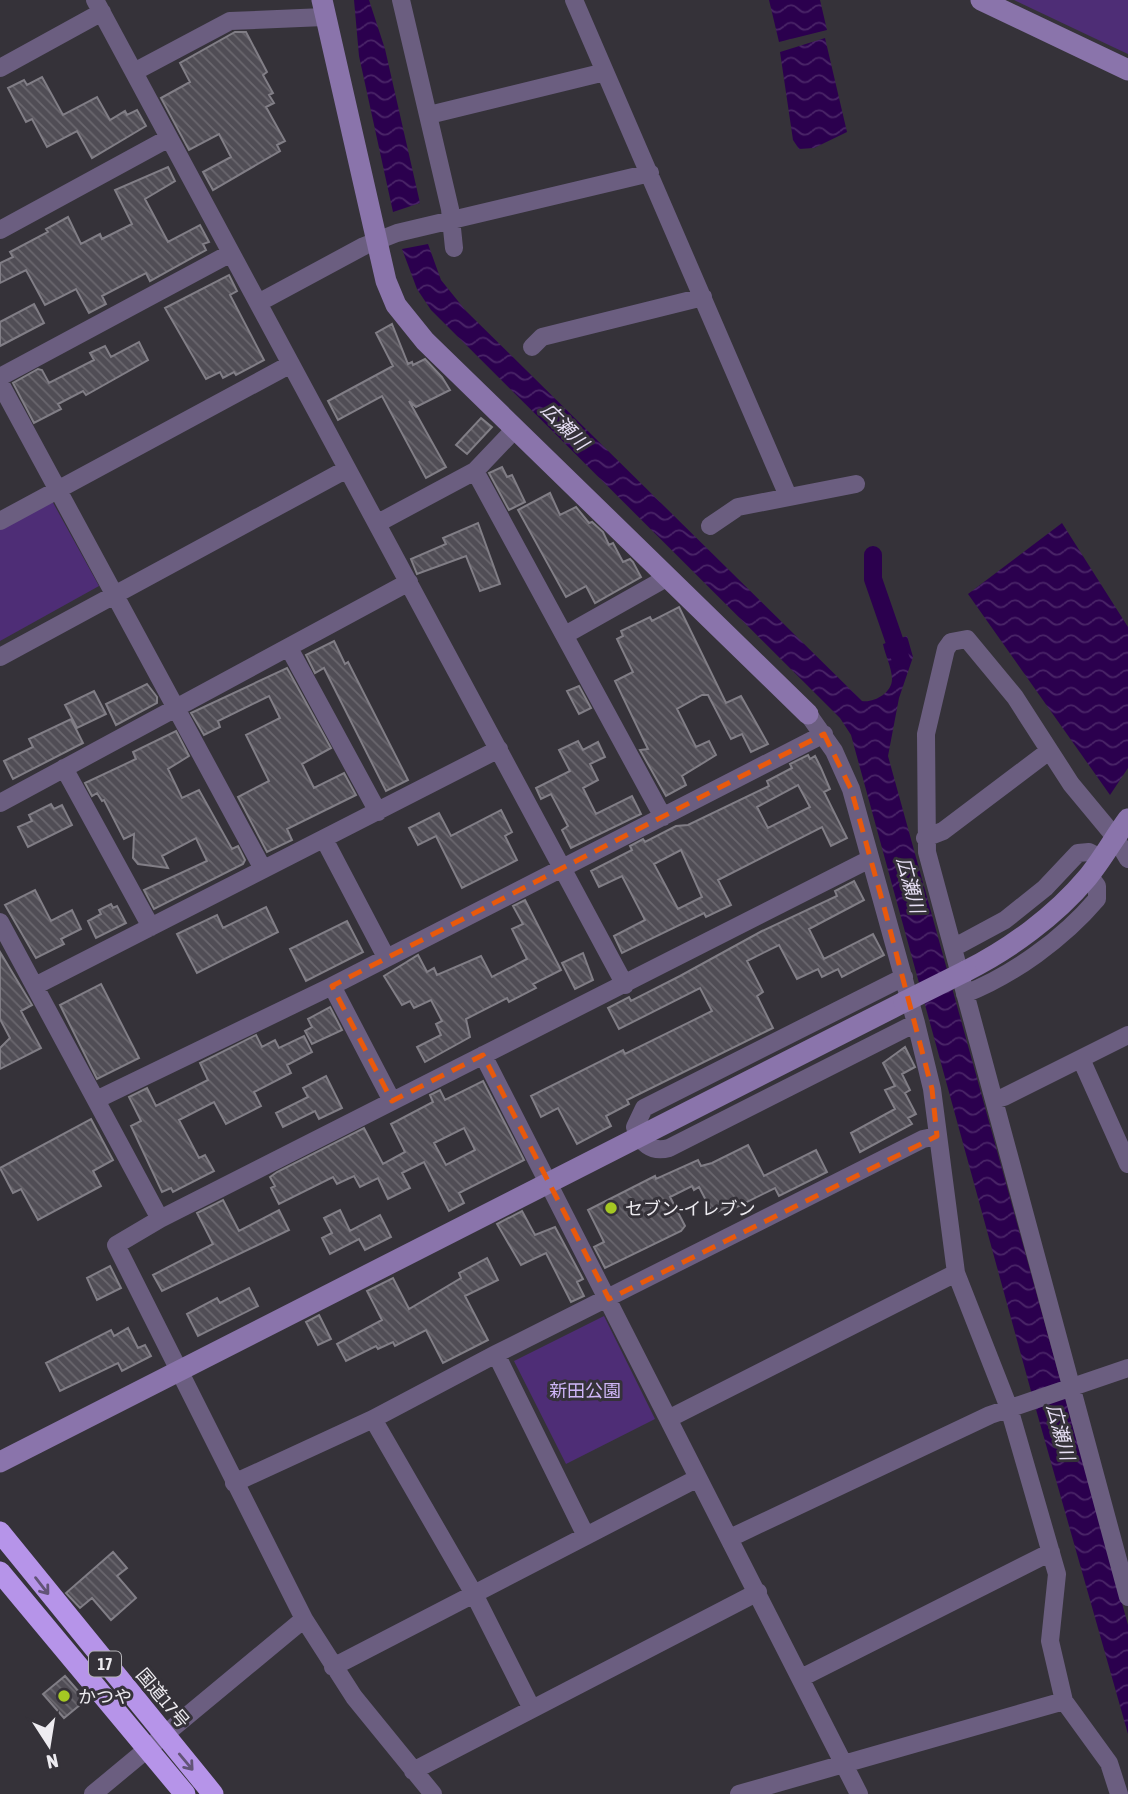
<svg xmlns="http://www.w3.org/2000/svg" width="1128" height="1794" viewBox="0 0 1128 1794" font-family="'Asap Condensed','Noto Sans JP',sans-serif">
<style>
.green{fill:#4e2d76}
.water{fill:url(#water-waves)}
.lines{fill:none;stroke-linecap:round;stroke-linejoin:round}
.canal{stroke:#2b004e;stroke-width:18}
.building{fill:url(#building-back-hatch);stroke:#817e86;stroke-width:2;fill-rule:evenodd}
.street{stroke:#6b5e80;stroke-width:18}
.secondary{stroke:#8a74ab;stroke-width:21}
.highway{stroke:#b694e9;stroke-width:21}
.secondary-bridge{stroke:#8a74ab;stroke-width:21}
.oneway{stroke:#625477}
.marked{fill:none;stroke:#e8590c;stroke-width:5;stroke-dasharray:14 9;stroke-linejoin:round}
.poi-dot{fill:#a5c823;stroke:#353239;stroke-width:2.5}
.labels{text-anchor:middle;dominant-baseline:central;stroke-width:6;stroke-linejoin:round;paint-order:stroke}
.shield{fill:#353239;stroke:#b6b4b9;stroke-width:2}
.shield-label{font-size:16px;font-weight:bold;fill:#edebf0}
.poi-label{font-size:18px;fill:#edebf0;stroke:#353239;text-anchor:start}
.park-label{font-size:18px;fill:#cfb6f7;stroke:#353239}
.street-label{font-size:18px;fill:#edebf0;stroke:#353239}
.water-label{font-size:19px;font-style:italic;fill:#e8e0f6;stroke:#353239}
</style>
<defs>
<pattern id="water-waves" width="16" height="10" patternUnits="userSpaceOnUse" patternTransform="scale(1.75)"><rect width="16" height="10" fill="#2b004e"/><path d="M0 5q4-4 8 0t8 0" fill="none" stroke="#4a2568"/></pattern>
<pattern id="building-back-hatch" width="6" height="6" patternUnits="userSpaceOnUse" patternTransform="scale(1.75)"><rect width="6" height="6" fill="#504d55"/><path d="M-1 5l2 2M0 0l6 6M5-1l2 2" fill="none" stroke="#6a676e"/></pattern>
</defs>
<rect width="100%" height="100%" fill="#353239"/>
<path class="green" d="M1014,0H1128V54L1113,47Z
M51,499L99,586L0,641V527Z
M604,1316L655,1419L566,1464L514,1361Z"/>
<path class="water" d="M354,0H369L385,49L420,203L393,212L359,56Z
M769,0H820L827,30L779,42Z
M825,38L847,132L814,148L799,149L793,140L780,52Z
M428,244L441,280L466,311L862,701C874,703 892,693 892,679C892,668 885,655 883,644L907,636L913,657L899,698L888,756L1128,1625V1734L1037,1413L851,735L840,718L431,310L417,289L402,249Z
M1062,523L1128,627V768L1110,795L968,594Z"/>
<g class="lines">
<path class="canal" d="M873,555V579L901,660"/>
</g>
<path class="building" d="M235,32H246L267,72L263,75L273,93L269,95L274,103L266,107L285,141L277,145L280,151L213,190L203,172L231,157L219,134L189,150L161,98L190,82L180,63Z
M42,77L63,115L97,97L110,120L125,111L127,115L137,110L146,126L92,158L77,131L47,147L32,119L26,122L8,88L24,80L27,85Z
M168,167L175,181L145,199L168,242L200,225L209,242L203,244L206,250L150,281L146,273L102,296L106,304L89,313L76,289L45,305L26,270L0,283V263L13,257L10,252L48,232L46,229L68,217L81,244L100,234L102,239L132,224L115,190Z
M229,275L237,291L230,295L264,360L236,375L234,372L223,378L220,372L206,379L165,308Z
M34,304L44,323L0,346V322Z
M392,324L408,364L412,362L413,365L425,359L442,377L450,390L416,407L409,401L446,467L426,478L382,396L338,420L328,401L393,366L376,333Z
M139,342L148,360L86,395L83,391L58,404L61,409L34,423L13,383L38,369L42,370L49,383L94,360L90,353L105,346L111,357Z
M481,418L492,427L467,454L456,445Z
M502,467L507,477L512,475L525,502L509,510L489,473Z
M550,493L560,515L576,507L589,523L592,522L603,532L609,545L613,543L623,562L630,559L633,562L641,577L595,603L586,586L566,597L518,510Z
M478,523L500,584L480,591L466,556L417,574L411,559L446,544L443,538Z
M679,607L726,703L741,696L768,744L751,752L742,734L731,739L708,695H702L677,709L696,747L709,741L716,755L682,776L686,785L666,796L640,750L648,749L615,681L633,672L617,639L623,636L621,631L650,617L652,621Z
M334,641L345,664L348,662L408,780L386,791L324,668L315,673L306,655Z
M287,668L331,748L302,764L314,788L344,773L356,795L287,829L292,840L267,852L238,797L269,781L246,735L280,718L269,696L218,721L220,727L204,735L191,713Z
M147,684L157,697V703L116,725L106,704Z
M579,686L591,708L579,714L567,691Z
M94,691L106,714L77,728L65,705Z
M71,719L83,743L13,779L4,761L33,747L29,739Z
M176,731L189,756L168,769L182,798L199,790L232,849L238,846L245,860L243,864L154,909L144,890L207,861L196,838L162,856L168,868L138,864L133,858L134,834L124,839L104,800L102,801L97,793L92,796L85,783L136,759L133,752Z
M578,741L583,750L598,742L605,757L590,764L598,780L583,788L596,814L632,796L641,814L571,848L562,830L568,826L551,794L541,799L536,788L570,771L559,750Z
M808,755L810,759L815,756L821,768L830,789L824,792L847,838L831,846L822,827L718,880L731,905L706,917L704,913L622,953L614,936L645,920L622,876L599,887L591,871L632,850L630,846L643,839L645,842L676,826L688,825L769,786L767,781L792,768L790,764ZM798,785L810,807L768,828L757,807ZM681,850L702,897L678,909L654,864Z
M51,804L54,809L62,805L72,825L28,847L18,827L32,821L29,815Z
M501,810L512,832L505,836L517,860L462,888L436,836L418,845L409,828L439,813L451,836Z
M854,881L864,900L809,929L824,959L873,934L884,955L842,977L838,969L822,977L818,969L797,979L779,945L747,961L763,992L757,996L773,1028L627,1100L629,1104L606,1116L611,1126L577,1144L558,1108L541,1117L531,1096L623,1050L625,1054L712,1011L700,988L619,1029L608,1008L629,997L631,1001L680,976L762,931L837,896L835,891Z
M35,890L51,921L72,910L81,929L61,939L64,944L36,958L5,905Z
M525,900L561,970L533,984L536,988L509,1002L507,998L466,1019L470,1037L425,1062L417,1047L441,1035L436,1024L442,1021L431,1000L414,1008L410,1001L402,1005L384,976L418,955L427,972L434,968L437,975L481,956L492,977L527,959L512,929L523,924L513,906Z
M111,904L113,908L117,906L126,923L96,938L88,921L101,914L99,910Z
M266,907L278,932L197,973L177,934L217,915L223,928Z
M347,921L363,952L306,981L290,949Z
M0,952L32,1005L21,1011L41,1048L0,1069V1048L10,1038L0,1019Z
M583,953L593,980L575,989L562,963Z
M101,984L139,1058L97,1079L60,1005Z
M330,1007L342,1030L312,1044L305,1031L312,1027L308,1019Z
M256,1035L262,1047L275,1040L279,1048L304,1036L312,1052L287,1065L291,1073L254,1092L261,1106L226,1124L214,1102L179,1120L199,1158L205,1155L214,1171L173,1192L171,1188L162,1192L131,1126L141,1121L129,1097L147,1088L156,1106L208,1080L200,1063Z
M905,1047L915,1067L902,1074L910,1090L905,1093L916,1114L908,1118L912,1124L860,1152L851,1133L895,1109L885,1090L895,1086L883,1063Z
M326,1076L342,1108L319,1119L315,1111L283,1127L276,1113L308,1097L303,1088Z
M483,1081L524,1160L459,1193L464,1203L449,1211L424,1162L402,1173L410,1188L388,1199L378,1178L360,1187L354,1176L337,1184L333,1177L279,1204L271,1188L275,1186L270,1177L277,1172L364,1128L383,1164L405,1152L391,1124L433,1102L430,1095L440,1090L445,1100ZM464,1128L475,1150L446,1165L434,1143Z
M91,1119L113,1160L93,1171L101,1186L38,1220L21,1189L13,1193L0,1168Z
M748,1145L764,1176L816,1150L827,1172L779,1196L775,1188L735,1208L733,1204L713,1214L699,1187L694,1190L692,1186L670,1197L685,1226L681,1231L605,1268L594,1247L604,1242L588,1210L655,1176L656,1179L698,1160L701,1166L712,1163Z
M223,1200L239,1231L279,1210L289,1230L162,1291L153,1275L213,1244L197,1213Z
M340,1210L350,1231L380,1215L391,1237L365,1250L359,1239L330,1254L322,1238L332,1233L324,1218Z
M522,1211L535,1235L555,1227L583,1279L577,1282L584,1296L571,1302L546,1253L521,1265L497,1224Z
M487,1258L498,1280L465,1296L488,1340L443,1363L426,1330L395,1346L393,1342L378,1349L376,1346L346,1361L337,1344L382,1320L367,1291L393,1278L409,1309L461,1278L459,1273Z
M110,1266L121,1288L97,1300L87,1278Z
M249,1288L258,1306L198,1336L187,1314L217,1298L220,1303Z
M319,1315L331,1339L318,1345L306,1322Z
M128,1328L138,1348L145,1345L151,1356L122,1371L118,1363L60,1391L46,1363L111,1330L114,1336Z
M113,1552L127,1568L117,1576L136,1598L111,1620L92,1598L80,1608L66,1593Z
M65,1676L86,1700L64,1718L43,1694Z"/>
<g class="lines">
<path class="street" d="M95,0L625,985
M401,0L450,209L454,248
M574,0L788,496
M0,68L102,12
M134,72L230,21L324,17
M429,115L605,72
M0,230L169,138
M258,303L364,246L397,233L650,173
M532,347L542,337L703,297
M0,377L231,253
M0,383L263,869
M475,471L663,817
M0,521L291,364
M378,523L475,471L515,429
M710,526L738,507L856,484
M565,635L668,577
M289,648L378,812
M0,657L347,469
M808,714L834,751L851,789L916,1023L932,1089L956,1273L1009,1408L1057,1574L1050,1641L1064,1701L1109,1763L1119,1794
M64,768L151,927
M0,803L409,582
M925,838L943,831L1049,751
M324,839L386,957
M1128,859L1115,837L1071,784L1015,697L967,639L951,642L946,649L926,734L927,852L1128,1597
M0,922L160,1219
M953,948L1005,920L1045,888L1078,853L1089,852L1101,858
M904,977L644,1108L635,1127C641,1143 651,1153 669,1148L916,1023
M35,986L499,749
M332,986L392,1101
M965,994C1013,975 1063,939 1097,899V886L1089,875
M483,1055L859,1794
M1081,1059L1128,1164
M96,1100L332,986L824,734
M994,1100L1004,1097L1128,1035
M496,1354L586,1536
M670,1418L956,1273
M373,1419L474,1594L532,1709
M234,1483L373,1419L496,1354L923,1139L937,1136
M730,1538L990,1415L1128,1368
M333,1667L698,1478
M801,1678L1051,1552
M413,1771L758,1592
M93,1794L304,1619
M433,1794L354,1697L304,1619L116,1245L160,1219L870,859
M739,1794L1064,1701"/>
<path class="secondary" d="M322,0L386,281L396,305L425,341L808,714
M981,0L1128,70
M966,971C1010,949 1055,916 1087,878C1102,860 1114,838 1128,819
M0,1462L904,1002"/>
<path class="highway" d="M0,1532L213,1794
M0,1572L185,1794"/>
<path class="secondary-bridge" d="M904,1002L966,971"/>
</g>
<defs><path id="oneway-shaft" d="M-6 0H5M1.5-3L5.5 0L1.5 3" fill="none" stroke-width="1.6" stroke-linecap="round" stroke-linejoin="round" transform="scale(1.75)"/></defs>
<g class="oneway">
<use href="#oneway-shaft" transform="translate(42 1586) rotate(52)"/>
<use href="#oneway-shaft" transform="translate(186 1762) rotate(50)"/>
</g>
<path class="marked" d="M824,734L851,789L884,907L932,1089L937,1136L609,1299L483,1055L392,1101L332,986Z"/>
<g class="poi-dot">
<circle cx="611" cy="1208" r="7"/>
<circle cx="64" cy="1696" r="7"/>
</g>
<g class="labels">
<rect class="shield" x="89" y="1651.5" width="32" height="25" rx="5"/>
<g class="shield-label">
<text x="105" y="1664">17</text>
</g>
<g class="poi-label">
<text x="625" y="1208">セブン-イレブン</text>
<text x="78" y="1696">かつや</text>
</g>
<g class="park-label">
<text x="585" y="1390">新田公園</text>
</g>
<g class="street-label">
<text transform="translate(163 1698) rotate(50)">国道17号</text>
</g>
<g class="water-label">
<text transform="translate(565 426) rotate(45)">広瀬川</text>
<text transform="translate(911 885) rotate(75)">広瀬川</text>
<text transform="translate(1061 1432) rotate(75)">広瀬川</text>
</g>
</g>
<g transform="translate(49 1745) rotate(168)" stroke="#353239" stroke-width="5" paint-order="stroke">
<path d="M0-5L12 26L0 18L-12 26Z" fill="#edebf0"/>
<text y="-10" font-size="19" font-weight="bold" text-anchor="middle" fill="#edebf0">N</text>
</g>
</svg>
